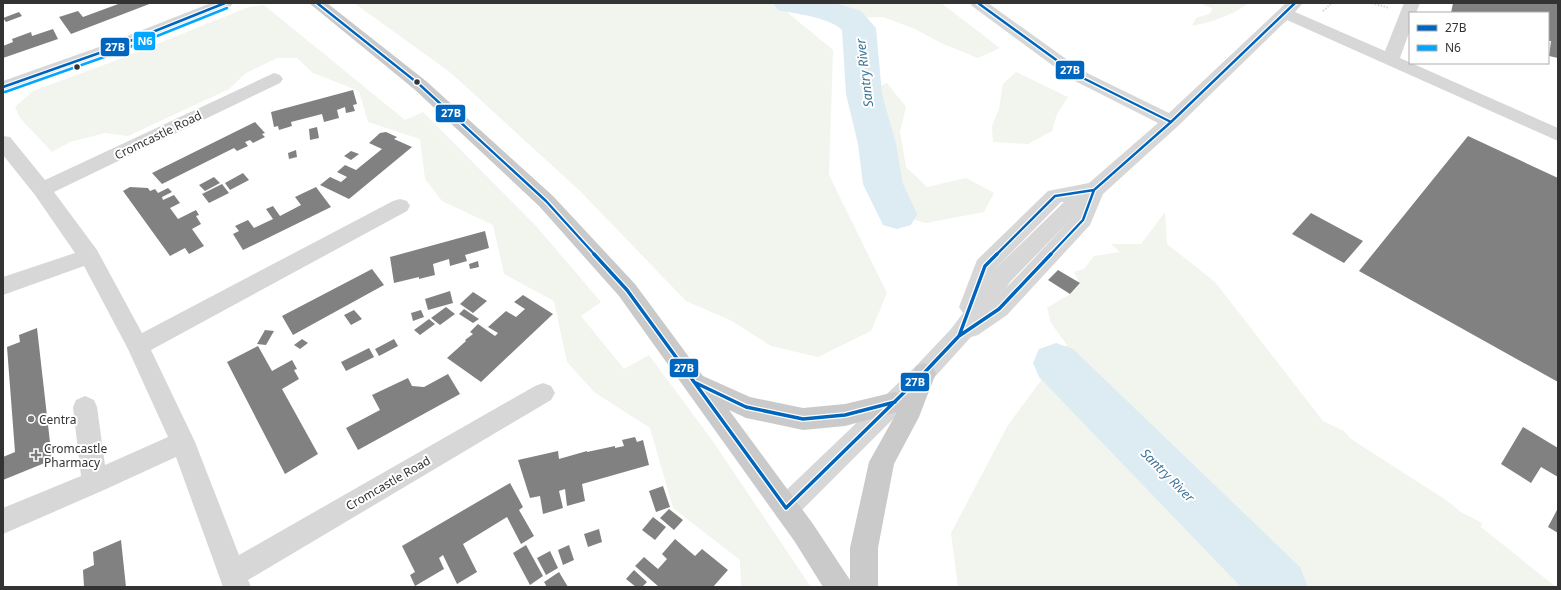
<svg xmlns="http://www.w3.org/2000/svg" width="1561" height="590" viewBox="0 0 1561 590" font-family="'Noto Sans',sans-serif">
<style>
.green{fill:#f1f5ed}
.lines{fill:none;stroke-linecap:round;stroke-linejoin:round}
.river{fill:#ddebf3;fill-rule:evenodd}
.building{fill:#818181}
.path{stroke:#d6d6d6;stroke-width:2;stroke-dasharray:1.5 1.5;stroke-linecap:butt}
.minor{fill:#d7d7d7;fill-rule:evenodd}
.major{fill:#cacaca;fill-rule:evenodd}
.bus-1-far1-casing{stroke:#fff;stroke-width:5}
.bus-1-casing{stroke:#fff;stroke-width:6}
.bus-2-casing{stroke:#fff;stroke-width:5}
.bus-1-far1{stroke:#0065bd;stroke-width:2.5}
.bus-1{stroke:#0065bd;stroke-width:3.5}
.bus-2{stroke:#00a6ff;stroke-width:2.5}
.bus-dot{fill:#333;stroke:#fff;stroke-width:1.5}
.poi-dot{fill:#7a7a7a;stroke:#fff;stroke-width:1.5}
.labels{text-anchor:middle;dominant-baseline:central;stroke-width:4;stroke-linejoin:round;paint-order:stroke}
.street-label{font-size:12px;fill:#333;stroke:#fff}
.poi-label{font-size:12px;fill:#333;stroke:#fff;text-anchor:start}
.water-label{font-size:13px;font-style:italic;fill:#3f7597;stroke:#fff}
.line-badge{stroke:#fff;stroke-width:1.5}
.badge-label{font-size:11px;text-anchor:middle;font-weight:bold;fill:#fff}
</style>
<rect width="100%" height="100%" fill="#fff"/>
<path class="green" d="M354,3H776L833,50L829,175L887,293L871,331L818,357L771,346L732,321L686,301L580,191L451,73Z
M789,3H941L1000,48L978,58L941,43L915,29L883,17L849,18L831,12Z
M1200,3H1249L1235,12L1213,21L1192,26L1196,18L1209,14L1213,9Z
M264,5L405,120L423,112L536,226L601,302L581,316L624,369L649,355L712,440L811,587H741L740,560L673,508L650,428L594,392L567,362L554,301L504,274L493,225L442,201L425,179L420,139L368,122L359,91L313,73L297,58H277L246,73L229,89L128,136L105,133L70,142L52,152L20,118L15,107L33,91L112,62L249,7Z
M1016,72L1068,97L1057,114L1052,131L1028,144L993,142L992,126L999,109L1003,84Z
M887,83L906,107L900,132L906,167L927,187L966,178L994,193L984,212L926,223L891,213L866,173L877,144L864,94Z
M1165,212L1167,244L1215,282L1323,421L1344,431L1351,439L1446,500L1461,512L1482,523L1481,527L1556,587H958L951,533L1008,425L1067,345L1051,323L1047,308L1070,294L1080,284L1074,272L1084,269L1094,256L1120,252L1111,244H1141Z"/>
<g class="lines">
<path class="river" d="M773,3H835L861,11L876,28L882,94L896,144L903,184L917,214L911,225L897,229L883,225L863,184L858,144L846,94L842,30C829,17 796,14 778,10Z
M1056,343L1073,349L1300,567L1308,587H1241L1039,377L1033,363L1039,349Z"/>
</g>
<path class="building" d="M121,3H152L71,34L59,17L78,11L83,17Z
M1453,3H1558V58L1549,56L1551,41H1548V13H1451Z
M19,12L22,16L6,22L3,18Z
M53,29L58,39L3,58V46L13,42L12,39L31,32L32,36Z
M353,90L357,104L353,105L355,111L346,113L345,107L337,110L339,118L324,122L322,114L291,122L292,126L279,130L278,126L274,127L271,112Z
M255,122L265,133L262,134L265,137L253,143L250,140L245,142L248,146L237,151L234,148L162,184L152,173Z
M317,127L319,138L310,140L309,129Z
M386,132L397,137L394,139L412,147L349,199L320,185L330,177L341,182L347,177L337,172L345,165L356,170L382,149L369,143L380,133Z
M1468,136L1558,178V382L1359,271Z
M296,150L297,157L289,159L288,153Z
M351,151L359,154L351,160L344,156Z
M243,173L249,180L230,190L225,183Z
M214,177L220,183L205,191L199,185Z
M222,184L229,193L209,203L202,194Z
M130,187L148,188L150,191L155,189L158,193L168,188L172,192L162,197L163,200L174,195L180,203L170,208L178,219L196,210L199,215L196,216L201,224L192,229L204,246L189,254L185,248L170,256L123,191Z
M316,187L331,207L243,250L233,234L239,231L235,226L248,220L254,228L273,219L266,209L273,206L280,216L301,205L295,197Z
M1311,213L1363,241L1344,263L1292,234Z
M485,231L489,248L465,255L467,261L450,266L449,259L433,264L435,275L419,279V277L394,283L390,257Z
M478,261L479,267L470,269L469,264Z
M372,269L384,285L293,335L282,316Z
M1058,270L1080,283L1070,294L1048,280Z
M450,291L453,303L428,310L425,299Z
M473,292L487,301L473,313L460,304Z
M523,295L553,314L481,382L447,358L466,341L465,340L473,334L470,332L478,324L495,336L498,333L488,327L506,311L516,317L525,309L514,302Z
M446,307L455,314L440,325L431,318Z
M464,309L479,319L473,323L459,314Z
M354,310L362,319L351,325L344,315Z
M421,310L424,317L413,321L411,313Z
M429,319L435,324L420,335L414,330Z
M37,328L52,460L3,480V457L15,452L7,347L20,342L19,335Z
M265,330L274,331L266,345L257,344Z
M302,339L308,343L300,349L294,345Z
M394,339L398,346L379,356L375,349Z
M258,346L272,371L292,360L297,369L294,370L299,379L282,389L318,454L285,474L227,362Z
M369,348L374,357L346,371L341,362Z
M448,374L460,394L358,450L346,428L380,410L372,395L408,378L412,386L424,387Z
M1523,427L1558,448V477L1541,467L1531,483L1501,464Z
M635,437L637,442L643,440L649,465L582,484L585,501L567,506L565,489L559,491L563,508L543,514L540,496L530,498L518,460L558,451L559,459L587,451V452L615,446V448L624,446L622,440Z
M510,483L523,507L519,510L534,536L521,544L507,517L463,544L477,572L457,584L443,555L439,558L444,569L415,586L410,575L415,572L402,546Z
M663,486L670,507L656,512L649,491Z
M1558,508V533L1548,527Z
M669,509L683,520L674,530L660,518Z
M653,517L666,527L655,540L642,530Z
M599,529L602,542L588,547L584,534Z
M675,539L695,556L702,549L728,570L713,587H659L635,566L644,557L658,569L667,559L662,554Z
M121,540L126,587H84L83,570L94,565L93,552Z
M526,545L543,576L530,585L513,553Z
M569,545L574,560L563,565L558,550Z
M550,551L558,568L546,575L537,558Z
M634,570L647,582L642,587H636L626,579Z
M559,572L568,587H547L544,582Z"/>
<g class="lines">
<path class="path" d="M1372,3L1389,8
M1323,11L1332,3"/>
<path class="minor" d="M211,3H233L231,6L111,55L3,93V81L99,47Z
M970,3H988L1083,71L1169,113L1286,3H1303L1295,12L1385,51L1404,3H1420L1416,13H1410V30L1400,58L1558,128V141L1287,20L1178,126L1103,194L1090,225L1007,315L978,335L971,337L932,380L795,517L786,520L777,517L773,508L777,499L916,366L951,329L963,313L959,307L977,260L1048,191L1089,183L1158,123L1071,79L972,6ZM1061,202H1064L994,270ZM1074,216L1006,288L1010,282Z
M274,73L280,75L283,79L280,83L54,192L97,250L142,333L393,201L400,199L407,201L410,206L407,211L151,350L195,442L239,555L535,386L543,383L551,386L555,393L551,400L248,580L251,587H223L176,457L104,490L3,534V508L81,476L73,407L76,400L85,396L94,400L97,407L105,465L168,437L128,349L84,266L3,295V277L75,253L35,195L3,155V136L10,137L45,180Z"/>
<path class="major" d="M309,3H327L426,81L553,196L635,284L703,376L750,397L803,408L845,404L895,392L904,395L916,366L924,363L932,366L936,373L919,417L894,464L878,548V587H823L795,542L619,296L539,206L414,89ZM729,410L746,418L803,430L845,426L897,412L869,462L850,548V580L813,524Z"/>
<defs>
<path id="bus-1-far1" d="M317,3L420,85L546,201L595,255
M978,3L1077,75L1171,122
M3,87L105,51L225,3
M996,255L1055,196L1094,190
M1050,255L1083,220L1094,190L1171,122L1295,3"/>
<path id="bus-1" d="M594,254L627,290L786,508
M959,336L985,266L997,254
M696,383L746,407L803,419L845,415L895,402
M786,508L924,373L959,336L999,309L1051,254"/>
<path id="bus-2" d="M5,92L107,56L227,8"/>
</defs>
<use href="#bus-1-far1" class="bus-1-far1-casing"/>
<use href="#bus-1" class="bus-1-casing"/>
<use href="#bus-2" class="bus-2-casing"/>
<use href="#bus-1-far1" class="bus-1-far1"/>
<use href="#bus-1" class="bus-1"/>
<use href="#bus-2" class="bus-2"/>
</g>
<g class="bus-dot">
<circle cx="77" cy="67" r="3.5"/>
<circle cx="417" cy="82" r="3.5"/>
</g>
<g class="poi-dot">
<circle cx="31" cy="419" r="4"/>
<path d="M34 449h4v4h4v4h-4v4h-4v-4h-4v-4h4z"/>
</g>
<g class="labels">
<g class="street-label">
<text transform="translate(158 135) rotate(-26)">Cromcastle Road</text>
<text transform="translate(388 483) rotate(-30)">Cromcastle Road</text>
</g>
<g class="poi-label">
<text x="39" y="419">Centra</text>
<text x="44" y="448">Cromcastle<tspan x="44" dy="14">Pharmacy</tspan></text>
</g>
<g class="water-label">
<text transform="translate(864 73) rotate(-97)">Santry River</text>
<text transform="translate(1168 475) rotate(45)">Santry River</text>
</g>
</g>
<g class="line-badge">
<rect x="133" y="31" width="23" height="20" rx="4" fill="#00a6ff"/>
<rect x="100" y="37" width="30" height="20" rx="4" fill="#0065bd"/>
<rect x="1055" y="60" width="30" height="20" rx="4" fill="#0065bd"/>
<rect x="435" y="104" width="31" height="19" rx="4" fill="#0065bd"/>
<rect x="669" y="358" width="30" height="20" rx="4" fill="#0065bd"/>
<rect x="900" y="372" width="30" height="20" rx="4" fill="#0065bd"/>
</g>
<g class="badge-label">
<text x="145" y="45">N6</text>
<text x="115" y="51">27B</text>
<text x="1070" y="74">27B</text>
<text x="451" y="117">27B</text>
<text x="684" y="372">27B</text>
<text x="915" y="386">27B</text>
</g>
<rect width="1561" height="590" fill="none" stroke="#333333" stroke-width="8"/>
<rect x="1409" y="12" width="140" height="52" fill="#ffffff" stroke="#adadad"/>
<rect x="1417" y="25" width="20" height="6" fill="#0065bd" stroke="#adadad"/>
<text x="1445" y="32" font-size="12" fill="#333333">27B</text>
<rect x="1417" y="45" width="20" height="6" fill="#00a6ff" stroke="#adadad"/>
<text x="1445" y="52" font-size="12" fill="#333333">N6</text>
</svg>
